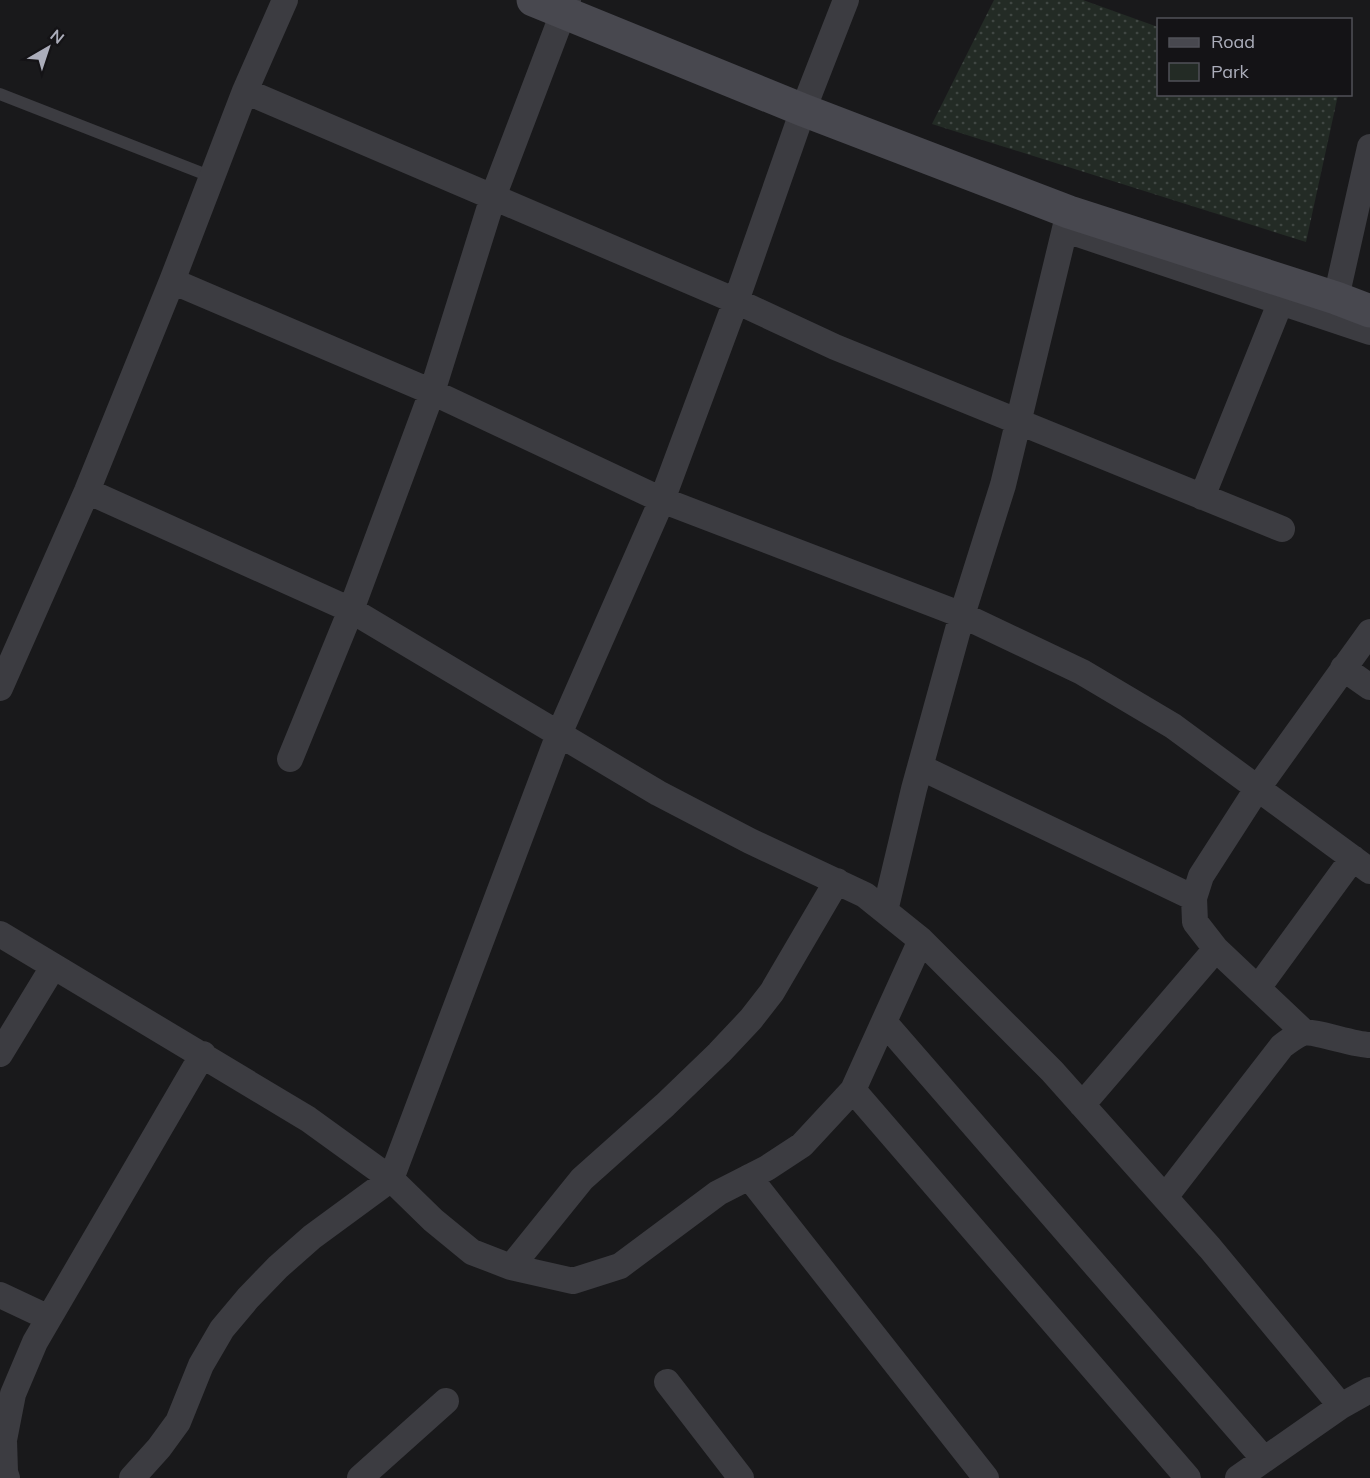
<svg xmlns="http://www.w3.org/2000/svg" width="1370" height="1478" viewBox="0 0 1370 1478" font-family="Mulish,sans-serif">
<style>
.green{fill:url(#green-dots)}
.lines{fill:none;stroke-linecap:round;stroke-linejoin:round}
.lane{stroke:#3c3c41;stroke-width:12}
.street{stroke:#3c3c41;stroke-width:26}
.secondary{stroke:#48484f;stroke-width:33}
</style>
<defs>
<pattern id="green-dots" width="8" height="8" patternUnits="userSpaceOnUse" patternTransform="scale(1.5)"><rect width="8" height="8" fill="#232b25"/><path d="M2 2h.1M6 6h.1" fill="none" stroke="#404743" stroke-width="1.8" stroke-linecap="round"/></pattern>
</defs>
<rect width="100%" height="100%" fill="#19191b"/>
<path class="green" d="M994,0H1083L1158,27V94L1338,95L1306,242L932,124Z"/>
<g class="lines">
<path class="lane" d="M0,94L212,177"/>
<path class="street" d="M245,91L736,301L835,347L1282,529
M1066,230L1370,332
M172,281L432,392L662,500L962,615L1082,672L1173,726L1370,871
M1336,298L1370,147
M87,491L351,610L658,793L750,841L865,895L921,940L1052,1071L1210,1248L1341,1406
M1202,497L1281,301
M1343,668L1370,687
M0,688L87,491L172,281L245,91L285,0
M290,759L351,610L432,392L493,197L568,0
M920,767L1194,898
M885,911L914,789L962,615L1003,485L1069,212
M0,934L308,1119L391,1179L433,1220L472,1252L511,1267L573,1281L620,1266L718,1193L767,1168L802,1145L853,1090L921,940
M1258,988L1353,858
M884,1022L1264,1459
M1304,1032L1216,949L1195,922L1194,898L1201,876L1257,789L1370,632
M0,1054L53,967
M853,1090L1188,1478
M1082,1105L1216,949
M749,1177L986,1478
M1165,1197L1282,1046C1288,1042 1296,1035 1303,1033C1314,1030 1353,1045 1370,1045
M511,1267L582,1179L665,1105L719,1053L751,1019L772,992L837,881
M0,1295L49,1318
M667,1382L741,1478
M7,1478L5,1472L4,1440L13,1394L35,1342L203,1054
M132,1478L159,1448L178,1422L201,1365L222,1329L248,1298L278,1267L312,1237L391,1179L559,734L662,500L736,301L803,110L846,0
M360,1478L446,1401
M1238,1478L1341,1406L1370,1390"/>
<path class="secondary" d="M533,0L803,110L1069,212L1336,298L1370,311"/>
</g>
<rect x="1157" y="18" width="195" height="78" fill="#141316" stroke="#505158" stroke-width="1.5"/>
<rect x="1169" y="38" width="30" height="9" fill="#48484f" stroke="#505158" stroke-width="1.5"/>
<text x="1211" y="48" font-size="18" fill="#abadba">Road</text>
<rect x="1169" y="63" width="30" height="18" fill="#232b25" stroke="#505158" stroke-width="1.5"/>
<text x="1211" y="78" font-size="18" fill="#abadba">Park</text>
<g transform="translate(48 48) rotate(39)" stroke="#141316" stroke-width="4.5" paint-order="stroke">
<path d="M0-4.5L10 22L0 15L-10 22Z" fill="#abadba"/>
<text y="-9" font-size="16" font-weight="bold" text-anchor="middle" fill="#abadba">N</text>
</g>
</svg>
